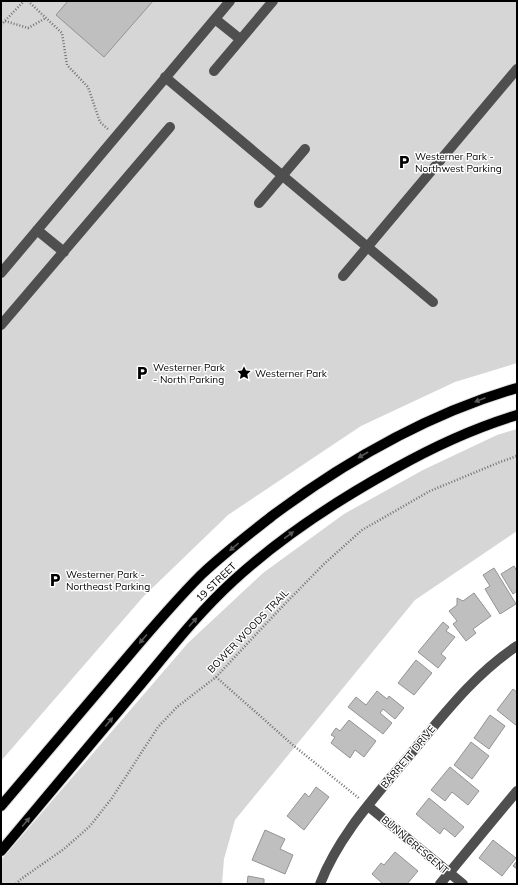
<svg xmlns="http://www.w3.org/2000/svg" width="518" height="885" viewBox="0 0 518 885" font-family="Mulish,sans-serif">
<style>
.green{fill:#d6d6d6}
.building{fill:#bfbfbf;stroke:#939393}
.lines{fill:none;stroke-linecap:round;stroke-linejoin:round}
.major-casing{stroke:#dbdbdb;stroke-width:12}
.path{stroke:#717171;stroke-width:2.5;stroke-dasharray:1 2;stroke-linecap:butt}
.minor{stroke:#4f4f4f;stroke-width:10}
.major{stroke:#000;stroke-width:10}
.oneway{fill:#595959}
.labels{text-anchor:middle;dominant-baseline:central;stroke-width:3;stroke-linejoin:round;paint-order:stroke}
.poi-label{font-size:10px;fill:#000;stroke:#fff;text-anchor:start}
.street-label{font-size:10px;fill:#000;stroke:#fff}
</style>
<rect width="100%" height="100%" fill="#fff"/>
<path class="green" d="M1,1H517V363L455,382L361,426L228,515L143,597L1,761Z
M517,429V531L415,600L235,820L224,859L222,884H1V860L188,643L263,573L344,514L423,470L497,435Z"/>
<path class="building" d="M68,1H153L104,57L56,15Z
M514,566L517,571V591L513,594L501,574Z
M494,568L516,604L500,614L485,589L490,586L483,575Z
M474,593L491,616L473,629L476,633L466,641L453,624L457,621L449,611L457,605V598L463,601Z
M443,622L449,627L446,631L455,637L441,654L446,658L438,668L418,652Z
M416,660L432,673L414,695L398,683Z
M513,689L517,692V726L497,710Z
M377,691L387,699L389,696L404,708L395,719L383,709L380,713L392,723L383,734L348,707L356,697L366,705Z
M490,715L505,726L489,749L474,738Z
M349,720L376,741L364,757L355,750L350,758L331,743L335,737L331,735L336,728L340,731Z
M471,742L489,756L472,779L454,765Z
M450,767L479,791L468,805L452,792L445,801L431,790Z
M316,787L329,797L304,830L287,816L305,793L309,797Z
M429,798L464,827L455,837L444,828L440,834L416,814Z
M265,830L285,839L280,849L293,855L285,874L252,860Z
M493,840L516,858L502,876L479,858Z
M395,852L418,871L407,884H383L372,874L381,863L384,865Z
M517,861V869L513,866Z
M248,876L264,879V884H247Z"/>
<g class="lines">
<defs>
<path id="major" d="M1,806C38,762 76,718 113,674C142,640 170,606 201,575C223,554 248,535 272,516C346,461 427,414 517,388
M1,851C46,798 91,744 136,690C167,653 197,614 233,581C282,536 336,501 394,469C433,447 474,428 517,415"/>
</defs>
<use href="#major" class="major-casing"/>
<path class="path" d="M28,1L62,33L67,65L88,87L100,122L109,130
M5,21L28,28L46,18
M1,25L24,1
M216,677L294,746L360,799
M16,884L21,879L64,849L90,826L112,798L158,727L177,707L216,677L279,610L324,564L362,530L430,491L500,462L517,456"/>
<path class="minor" d="M215,19L240,39
M214,71L273,1
M165,77L433,302
M259,203L305,149
M37,230L64,252
M1,273L230,1
M343,276L517,69
M1,325L170,127
M368,806L463,884
M320,884C339,835 375,797 408,757C442,717 473,675 517,646
M440,884L517,791"/>
<use href="#major" class="major"/>
</g>
<defs><path id="oneway-solid" d="M-6-.8H1V-3.2L6.5 0L1 3.2V.8H-6Z"/></defs>
<g class="oneway">
<use href="#oneway-solid" transform="translate(480 400) rotate(159)"/>
<use href="#oneway-solid" transform="translate(363 455) rotate(150)"/>
<use href="#oneway-solid" transform="translate(289 535) rotate(-36)"/>
<use href="#oneway-solid" transform="translate(234 547) rotate(140)"/>
<use href="#oneway-solid" transform="translate(193 622) rotate(-48)"/>
<use href="#oneway-solid" transform="translate(143 639) rotate(130)"/>
<use href="#oneway-solid" transform="translate(109 722) rotate(-50)"/>
<use href="#oneway-solid" transform="translate(26 822) rotate(-50)"/>
</g>
<defs>
<symbol id="parking-bare" viewBox="-9 -9 18 18"><path d="M-3.5-5.5H1a3.5 3.5 0 0 1 0 7H-1V5.5H-3.5ZM-1-3.4V-.6H.8a1.4 1.4 0 0 0 0-2.8Z" fill="#000" stroke="#fff" stroke-width="2.5" paint-order="stroke"/></symbol>
<symbol id="sight-bare" viewBox="-9 -9 18 18"><path d="M0-6L1.8-2.2L6-1.7L2.9 1.2L3.7 5.4L0 3.3L-3.7 5.4L-2.9 1.2L-6-1.7L-1.8-2.2Z" fill="#000" stroke="#fff" stroke-width="2.5" paint-order="stroke"/></symbol>
</defs>
<g fill-rule="evenodd">
<use href="#parking-bare" x="394" y="152" width="20" height="20"/>
<use href="#parking-bare" x="132" y="363" width="20" height="20"/>
<use href="#sight-bare" x="234" y="363" width="20" height="20"/>
<use href="#parking-bare" x="45" y="570" width="20" height="20"/>
</g>
<g class="labels">
<g class="poi-label">
<text x="415" y="156">Westerner Park -<tspan x="415" dy="12">Northwest Parking</tspan></text>
<text x="153" y="367">Westerner Park<tspan x="153" dy="12">- North Parking</tspan></text>
<text x="255" y="373">Westerner Park</text>
<text x="66" y="574">Westerner Park -<tspan x="66" dy="12">Northeast Parking</tspan></text>
</g>
<g class="street-label">
<text transform="translate(216 582) rotate(-44)">19 STREET</text>
<text transform="translate(248 631) rotate(-46)">BOWER WOODS TRAIL</text>
<text transform="translate(408 757) rotate(-50)">BARRETT DRIVE</text>
<text transform="translate(415 845) rotate(40)">BUNN CRESCENT</text>
</g>
</g>
<rect width="518" height="885" fill="none" stroke="#000000" stroke-width="4"/>
</svg>
